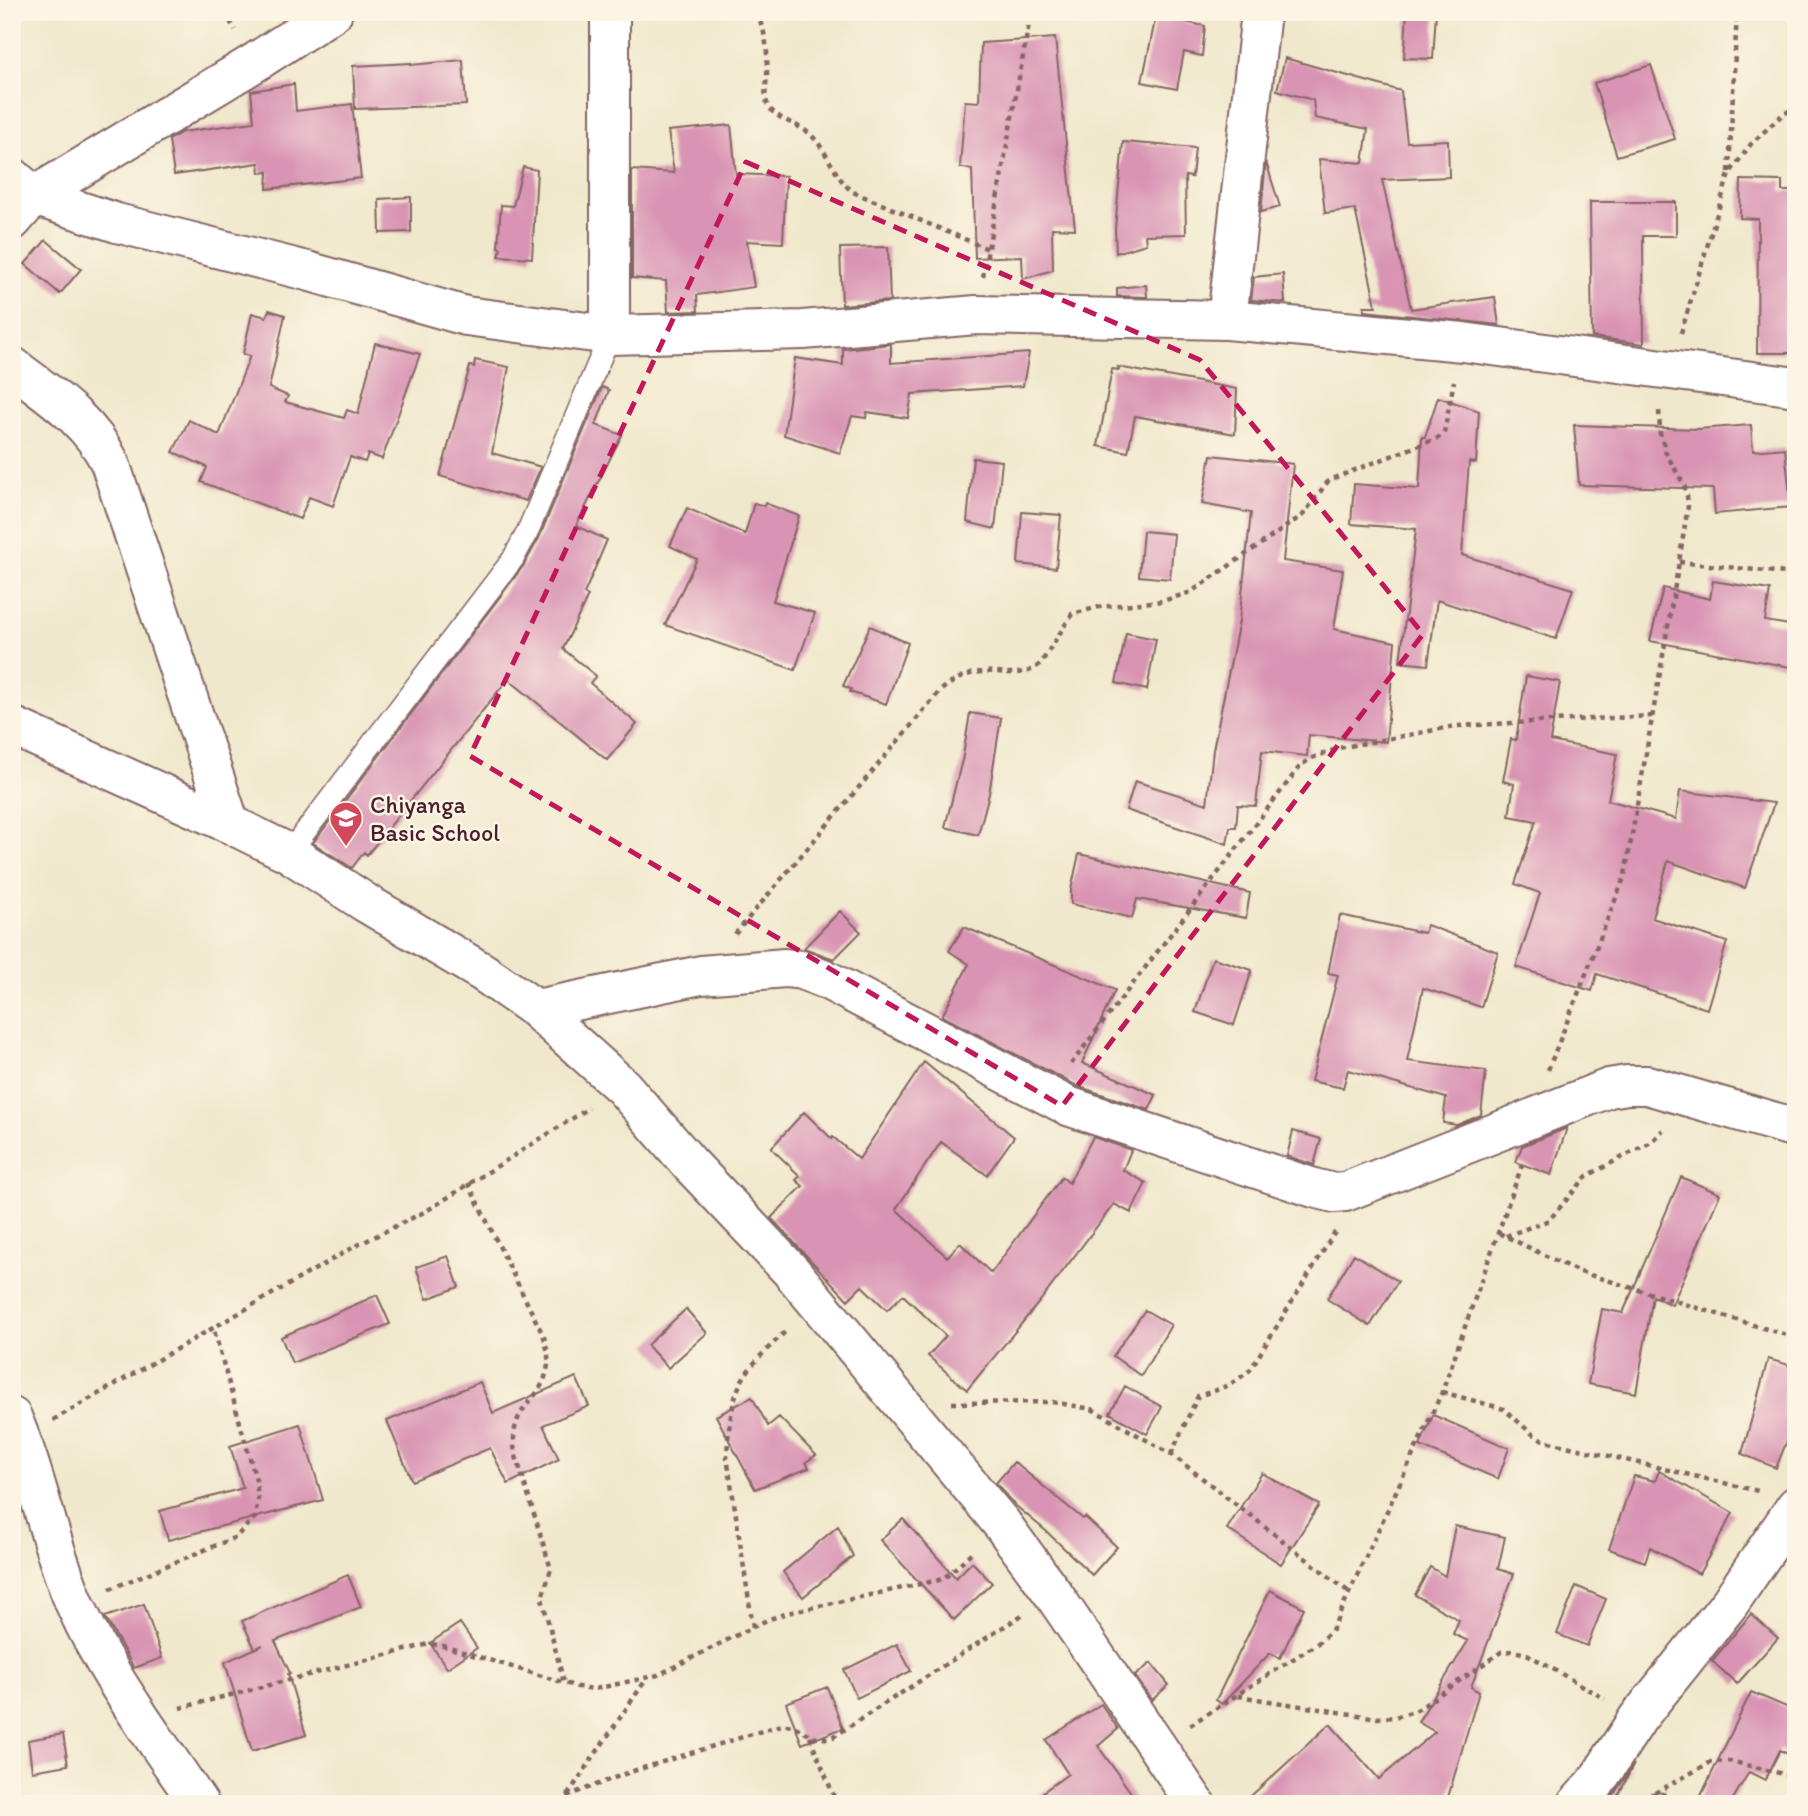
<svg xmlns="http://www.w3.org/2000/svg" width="1808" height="1816" viewBox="0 0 1808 1816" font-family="Itim,sans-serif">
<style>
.building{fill:#d994b4}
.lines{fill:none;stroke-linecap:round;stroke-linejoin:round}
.service-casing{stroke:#846563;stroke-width:24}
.minor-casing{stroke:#846563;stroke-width:42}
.path{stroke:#846563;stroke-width:4.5;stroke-dasharray:5 5;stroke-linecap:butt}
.service{stroke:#fff;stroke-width:21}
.minor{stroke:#fff;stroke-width:38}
.marked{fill:none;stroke:#c2185b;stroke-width:5;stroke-dasharray:14 9;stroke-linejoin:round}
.labels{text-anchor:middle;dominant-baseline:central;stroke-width:5;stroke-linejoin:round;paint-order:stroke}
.poi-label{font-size:24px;fill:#4a1f2b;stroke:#fcf5e5;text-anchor:start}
</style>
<rect width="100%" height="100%" fill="#fcf5e5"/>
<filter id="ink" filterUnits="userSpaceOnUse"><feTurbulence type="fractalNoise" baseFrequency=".0143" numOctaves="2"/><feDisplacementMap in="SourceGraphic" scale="14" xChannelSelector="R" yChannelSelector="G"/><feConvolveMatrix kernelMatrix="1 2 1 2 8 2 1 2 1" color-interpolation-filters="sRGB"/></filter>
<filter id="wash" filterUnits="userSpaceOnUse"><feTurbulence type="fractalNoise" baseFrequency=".00686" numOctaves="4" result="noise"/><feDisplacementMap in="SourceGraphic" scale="28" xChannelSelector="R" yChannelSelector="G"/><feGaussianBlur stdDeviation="1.57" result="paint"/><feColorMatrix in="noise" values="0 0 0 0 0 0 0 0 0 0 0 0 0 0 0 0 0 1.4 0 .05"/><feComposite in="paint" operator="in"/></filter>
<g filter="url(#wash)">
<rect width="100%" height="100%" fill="#f0e8cc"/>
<g id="blocks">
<path class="building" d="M1407,12H1436L1433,59L1404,58Z
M1156,16L1205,26L1202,56L1184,52L1177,89L1142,82Z
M1055,38L1075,229L1052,228L1053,270L1023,279L1022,256L975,258L972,170L960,167L965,101L979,102L981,43Z
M1285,58L1401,91L1407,142L1448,140L1449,177L1382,180L1411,309L1495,297L1499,325L1364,311V306H1376L1355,209L1325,213L1319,159L1363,163L1368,129L1315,118L1313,100L1277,90Z
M463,60L466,105L355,109L353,66L411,63V65Z
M1651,65L1675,139L1617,156L1594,83Z
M294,84L296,111L352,104L361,178L267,189L268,172L260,173L259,163L174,175L169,140L182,132L254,122L251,91Z
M731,125L736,174L786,176L783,243L747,241L754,287L697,295L698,311L668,312L666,281L632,278V170L674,173L668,131Z
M1123,142L1195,148L1192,177L1185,176L1186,234L1145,235L1146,244L1116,253L1115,229Z
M1266,162L1280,207L1261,212Z
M523,167L537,170L532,258L499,256L501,248L498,247L501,205L513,206Z
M1741,180L1782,181V191H1796V353H1757L1758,219L1740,218Z
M411,197V232L380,233L379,199Z
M1590,202H1676V236H1643L1644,344L1592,337Z
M46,240L81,269L60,294L25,264Z
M888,247L890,301L842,305L840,248Z
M1283,274L1285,303L1251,300L1254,277Z
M1146,285L1147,297L1117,296V288Z
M269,310L285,315L269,388L288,396L285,402L344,418L347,410L358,414L375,343L420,354L382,459L368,454L365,462L350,457L333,506L309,497L300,519L201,482L207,467L173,452L189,420L219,435L250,356L243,354L252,313L266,317Z
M891,344V363L1029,353L1023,386L912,394L908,418L867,412L866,418L852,416L840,453L784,435L795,358L843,365V349Z
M475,360L509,367L492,453L541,467L526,501L440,476L470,366L474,367Z
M1118,367L1237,389L1235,434L1135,416L1128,452L1098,446L1112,369L1119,370Z
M602,387L609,390L596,425L622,435L576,526L607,540L584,594L588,596L563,649L596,676L590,683L637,724L607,760L508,679L367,855L364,852L352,868L313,843L524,565L539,538Z
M1438,397L1479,411L1476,463L1469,462L1462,555L1573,589L1556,639L1437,600L1428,665L1400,662L1416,529L1351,524L1354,484L1419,489L1422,437H1425Z
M1574,425L1698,429L1751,425L1753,451L1785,448L1791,507L1715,514L1713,489L1579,485Z
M1211,455L1293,464L1283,561L1343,570L1334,629L1395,642L1386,742L1309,735L1307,756L1262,751L1256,806L1238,805L1236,827H1230L1227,844L1126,810L1135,781L1207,804L1213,750L1239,621L1251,513L1202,504Z
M973,458L1002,461L995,529L967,522Z
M754,503L764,506L765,503L799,516L773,601L815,613L795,670L665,625L697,559L670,546L687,508L745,534Z
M1022,512L1061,515L1056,568L1018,564Z
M1143,531L1174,534L1170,579L1139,576Z
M1713,581L1770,590L1765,621L1796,626V668L1650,641L1663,588L1710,599Z
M870,626L908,643L886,704L850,692L851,689L843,686Z
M1126,633L1156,639L1147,690L1116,683Z
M1526,676L1560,682L1550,741L1617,754L1608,800L1676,819L1680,791L1774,803L1745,888L1668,861L1652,918L1727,942L1707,1009L1597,974L1592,991L1516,967L1540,893L1515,884L1536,821L1509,816L1514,784L1503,781L1511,739L1516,740Z
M970,713L1001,718L989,794L978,835L945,827L963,756Z
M1079,854L1250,893L1246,918L1137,899L1132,918L1071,904V890Z
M840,911L861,932L834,959L804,948Z
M1340,915L1424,933L1427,925L1498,952L1481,1007L1423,988L1407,1061L1486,1071L1481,1115L1457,1125L1443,1123L1446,1098L1348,1070L1343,1088L1311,1081L1338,975L1328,973Z
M964,927L1115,990L1082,1063L1156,1095L1149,1110L1077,1086L942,1016L969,964L949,951Z
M1213,958L1252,970L1234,1025L1195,1012Z
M924,1062L1014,1137L987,1175L941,1142L896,1209L947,1257L960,1243L991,1273L1062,1177L1069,1183L1093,1137L1131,1150L1123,1170L1146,1183L1131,1213L1114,1204L1041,1300L967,1390L928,1356L946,1336L903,1295L887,1310L862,1286L848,1300L771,1218L803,1186L796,1180L800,1176L771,1148L804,1112L832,1139L833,1137L859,1159Z
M1567,1128L1551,1175L1516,1162L1522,1146Z
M1293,1131L1321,1139L1314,1165L1287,1156Z
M1681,1177L1720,1194L1672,1305L1653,1296L1636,1393L1588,1384L1602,1309L1623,1313Z
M1354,1254L1398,1281L1370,1326L1327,1299Z
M448,1256L459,1287L427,1299L416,1267Z
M377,1295L390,1324L292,1363L281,1337Z
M686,1309L707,1333L668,1368L647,1345Z
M1145,1310L1171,1325L1141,1376L1113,1356Z
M1768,1359L1796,1367V1418L1776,1468L1742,1454Z
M576,1377L589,1406L543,1425L559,1459L508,1484L490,1448L412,1481L387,1421L480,1382L493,1413Z
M1125,1386L1162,1407L1147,1434L1110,1413Z
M752,1397L768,1426L779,1417L816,1455L806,1462L809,1468L755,1489L716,1416Z
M1433,1415L1509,1448L1498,1479L1420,1446Z
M300,1424L323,1500L168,1540L160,1511L243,1488L230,1446Z
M1014,1462L1083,1519L1085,1517L1117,1547L1092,1575L1046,1531L1016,1506L996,1483Z
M1659,1471L1733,1513L1699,1574L1650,1547L1645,1562L1609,1549L1634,1476L1655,1481Z
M1262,1473L1319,1505L1281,1564L1227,1529Z
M903,1519L956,1578L972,1562L992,1583L954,1620L880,1540Z
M838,1526L853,1556L803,1597L783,1572Z
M1455,1526L1505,1537L1498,1569L1514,1574L1471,1687L1479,1692L1446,1804H1242L1330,1724L1379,1779L1435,1732L1418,1722L1468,1641L1453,1634L1459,1620L1415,1595L1430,1567L1445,1576Z
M348,1575L361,1607L275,1641L290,1673L288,1674L306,1735L252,1751L225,1662L263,1645L255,1649L242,1621Z
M1576,1586L1606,1599L1587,1646L1557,1634Z
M1270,1590L1304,1608L1280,1658L1270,1653L1222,1704L1216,1700Z
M144,1604L162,1658L134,1668L105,1617Z
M1751,1614L1778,1638L1737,1684L1712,1661Z
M460,1623L477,1648L447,1668L430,1643Z
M897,1644L911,1671L857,1698L844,1670Z
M1151,1663L1169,1685L1152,1700L1135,1676Z
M827,1687L843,1728L802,1744L786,1703Z
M1751,1692L1796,1711V1758L1780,1750L1765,1780L1749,1772L1730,1804H1697Z
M1101,1704L1118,1729L1098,1746L1139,1804H1026L1068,1774L1046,1740Z
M63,1734L68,1765L32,1771L28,1740Z
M1634,1764L1614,1804L1607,1803L1613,1796Z"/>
</g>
</g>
<g filter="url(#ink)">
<use href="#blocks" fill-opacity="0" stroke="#846563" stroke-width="2"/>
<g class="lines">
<defs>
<path id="service" d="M289,853L513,559L527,533L610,335"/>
<path id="minor" d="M610,12V335
M12,177L34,196L117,223L307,271L466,316L610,335L803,330L976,315L1227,320L1463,342L1796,387
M12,221L34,196L254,63L333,12
M1227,320L1261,12
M12,366C48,394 90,420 110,463L230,824
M12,726L230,824L289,853L366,903L484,973L536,1009L623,1087L689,1163L791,1271L1002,1524L1054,1595L1196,1804
M536,1009L701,975L785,968L802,970L825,979L1068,1106L1314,1188L1334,1193L1345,1192L1609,1088L1627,1085H1647L1796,1128
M12,1417C38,1477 49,1544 75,1604C107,1677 156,1739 199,1804
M1577,1804L1595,1784L1638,1718L1729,1604L1796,1506"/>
</defs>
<use href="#service" class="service-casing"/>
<use href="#minor" class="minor-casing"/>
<path class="path" d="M225,12L235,30
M756,12C767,34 768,52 767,76C766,85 764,95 767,103C772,118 795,123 806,131C828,147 832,176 853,192L988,249
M1729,172L1737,12
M983,277L1031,12
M1681,333L1729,174L1751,144L1782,115L1796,107
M1679,562L1786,573L1796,577
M735,934L941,690C953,681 966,673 982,672C1003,670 1024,680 1041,663L1072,614L1099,607L1163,601L1191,592L1303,515L1329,480L1438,438L1444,433L1454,381
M1071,1064L1301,765L1312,758L1339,748L1456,726L1652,716
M1548,1070L1625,875L1679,562L1688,506L1687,496L1684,485L1666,453L1660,433L1659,408
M468,1183L544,1337C547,1348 550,1358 547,1370C540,1405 508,1404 515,1453L551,1569L542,1598L564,1683
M1499,1233L1577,1271L1796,1338
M1506,1236L1549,1220L1587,1176L1651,1142L1663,1130
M1442,1392L1504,1409L1531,1433L1545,1441L1758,1491
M952,1403L1052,1402L1092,1409L1171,1454L1349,1592
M53,1420L354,1247L428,1210L589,1108
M1171,1454L1198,1396C1221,1389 1232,1385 1250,1370L1335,1232
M110,1589L236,1537L255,1517L258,1499L256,1480L213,1327
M753,1627L727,1457C728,1433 731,1398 744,1377C755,1359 773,1344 788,1329
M1238,1696L1377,1718L1395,1717L1417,1710L1501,1652L1513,1651L1527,1654L1605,1699
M180,1708L429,1644L440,1645L578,1687L595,1689L658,1675L767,1620L787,1613L939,1580L948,1575L973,1551
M1190,1725L1318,1643L1332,1630L1442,1392L1522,1165
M810,1737L837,1804
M1655,1793L1711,1762L1730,1761L1796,1777
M567,1796L630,1772L778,1726C802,1720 805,1744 833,1737L1022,1615
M1631,1799C1649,1794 1665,1788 1679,1804
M565,1804L567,1796L647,1678"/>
<use href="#service" class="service"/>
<use href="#minor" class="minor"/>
</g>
</g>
<path class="marked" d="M746,162L1200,360L1423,634L1062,1106L470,756Z"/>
<defs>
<symbol id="school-pin" viewBox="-11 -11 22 30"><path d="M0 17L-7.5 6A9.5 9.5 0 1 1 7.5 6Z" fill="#d1495b" stroke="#fcf5e5"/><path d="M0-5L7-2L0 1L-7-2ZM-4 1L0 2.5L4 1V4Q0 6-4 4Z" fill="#fff"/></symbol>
</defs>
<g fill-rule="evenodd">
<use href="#school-pin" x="327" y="799" width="38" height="52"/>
</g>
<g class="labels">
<g class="poi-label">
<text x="370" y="804">Chiyanga<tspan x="370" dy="28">Basic School</tspan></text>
</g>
</g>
<rect width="1808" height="1816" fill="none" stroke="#fcf5e5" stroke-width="42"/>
</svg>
